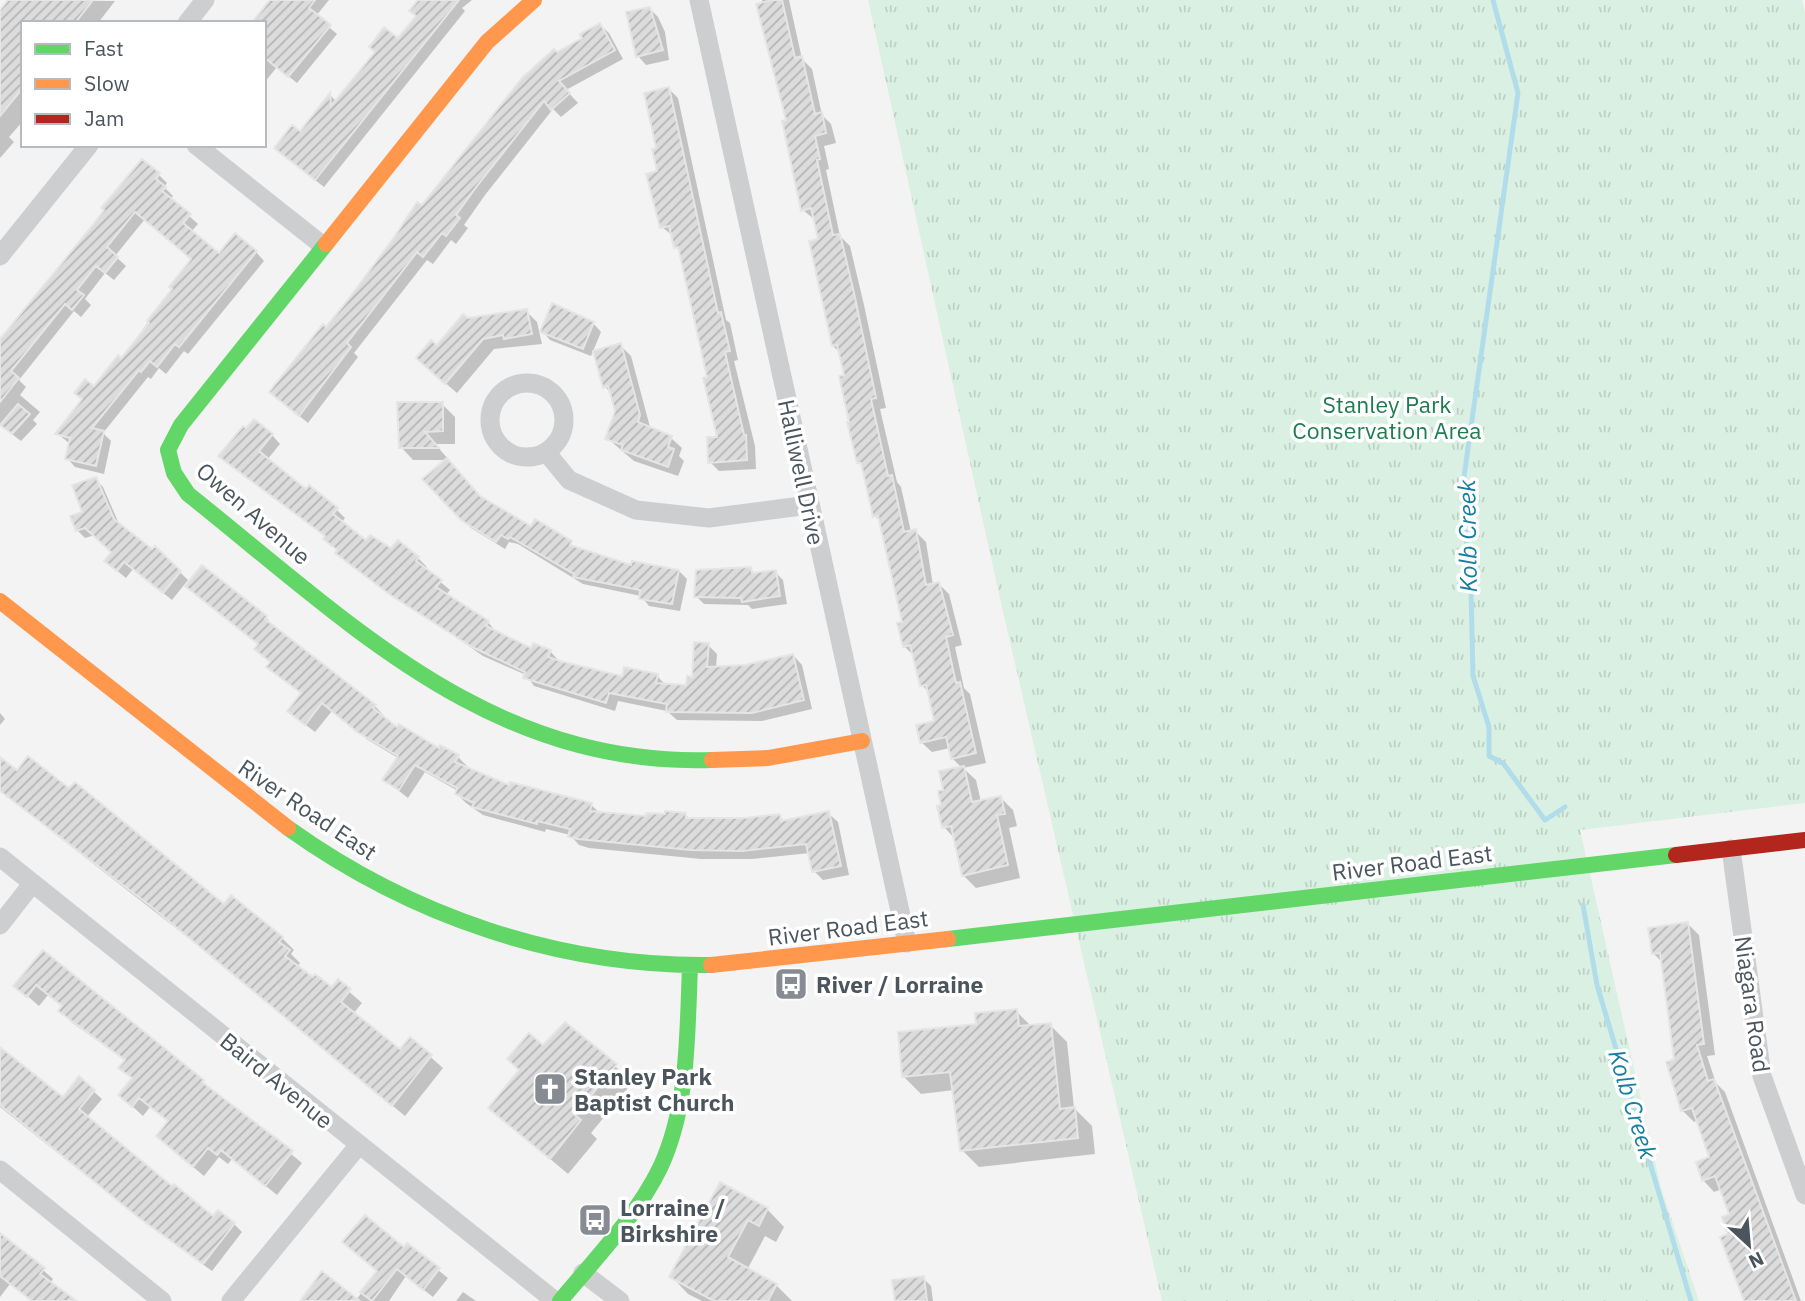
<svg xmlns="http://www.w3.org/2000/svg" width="1805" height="1301" viewBox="0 0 1805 1301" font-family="'IBM Plex Sans',sans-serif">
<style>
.park{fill:url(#park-tufts)}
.shadow{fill:#0003}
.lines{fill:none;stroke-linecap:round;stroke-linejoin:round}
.stream{stroke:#b1ddeb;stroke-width:5}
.building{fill:url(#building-hatch);stroke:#e5e5e6;stroke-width:2}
.street{stroke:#cdced0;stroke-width:19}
.fast{stroke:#63d668;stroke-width:16}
.slow{stroke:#ff974d;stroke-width:16}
.jam{stroke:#b3261e;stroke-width:16}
.labels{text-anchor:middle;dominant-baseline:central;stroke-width:7;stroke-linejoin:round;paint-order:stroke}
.park-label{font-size:23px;fill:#1e7d50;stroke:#fff}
.street-label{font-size:23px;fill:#4b555e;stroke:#fff}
.poi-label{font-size:23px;font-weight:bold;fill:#4b555e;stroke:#fff;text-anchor:start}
.water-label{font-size:24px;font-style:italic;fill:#167f9f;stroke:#fff}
</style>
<defs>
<pattern id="park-tufts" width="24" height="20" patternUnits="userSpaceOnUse" patternTransform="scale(1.75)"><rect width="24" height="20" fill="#daf0e2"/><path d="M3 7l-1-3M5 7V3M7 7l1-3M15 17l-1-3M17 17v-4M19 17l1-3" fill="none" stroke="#bdd0c4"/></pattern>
<pattern id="building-hatch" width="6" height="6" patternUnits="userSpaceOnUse" patternTransform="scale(1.75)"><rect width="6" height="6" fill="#dcdcdd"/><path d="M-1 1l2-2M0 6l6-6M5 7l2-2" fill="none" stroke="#b4b5b6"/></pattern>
</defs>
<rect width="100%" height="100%" fill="#f3f3f3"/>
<path class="park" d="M868,0H1802L1805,13V803L1580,830L1661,1188L1699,1301H1162L999,594Z"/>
<path class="shadow" d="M11,0L115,1L98,23H23V121L9,137L14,142L0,158V13Z
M272,0H329L316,16L337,34L297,83L277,67L264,83V23H254Z
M420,0H472L462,8L465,11L324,187L284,156L330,95L337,102L398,41L418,16Z
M762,0H789L802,59L812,69L822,115L831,124L836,143L824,146L829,169L826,170L840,236L850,246L864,305L886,408L880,409L897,482L901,487L911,532L915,531L926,542L933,585L939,584L949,594L962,645L955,647L964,688L970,694L986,763L963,768L976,780L981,802L1000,797L1013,810L1017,826L1009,828L1020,878L976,888L963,875L955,839L944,827L945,791L962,768L952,758L950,748L932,752L921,742L936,722L930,694L922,685L915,657L904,646V624L882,523L875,516L864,467L859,462L846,376L841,354L833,346L820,240L815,220L803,210L788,121Z
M650,9L658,17L665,32L669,60L646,65L638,56Z
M600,25L609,33L623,59L566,90L578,103L561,117L553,109L485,195L464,225L468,228L456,244L451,240L433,264L427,260L354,353L358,357L308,423L280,400L326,329L422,208L556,54L585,39Z
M669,89L678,98L726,320L730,323L738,360L734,361L755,446L756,469L719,471L710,462L719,439L681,253L676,247L673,236L662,227L658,149Z
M159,175L167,183L164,187L173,196L170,199L198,224L191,232L219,255L256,252L264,261L188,354L184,351L166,374L159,368L151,379L148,377L103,433L111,441L104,474L75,467L67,458L70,444L58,434L121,360L193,259L145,219L115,256L126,266L114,280L105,273L85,299L91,305L81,317L74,311L19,380L26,387L20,395L40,412L33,420L37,424L21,441L0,425V347Z
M526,311L537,322L542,344L494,349L457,393L429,369L437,348L468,320Z
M593,323L601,332L591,356L550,340L542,331Z
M620,345L631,356L650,427L671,438L682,448L679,456L684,461L678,476L634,461L607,438L617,411L612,394L605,387Z
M442,404L455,417V444H435L449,460H413L401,447Z
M272,435L280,444L267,460L306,491L336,509L345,518L341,523L366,543L418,558L427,567L425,569L450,590L446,595L488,622L496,632L532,650L550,651L559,661L623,678L657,676L667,686L688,687L708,645L717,654L716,668L745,667L793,655L802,665L812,709L762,721L677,720L667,711L618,701L615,711L534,686L526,675L483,656L346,561L326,537L230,465Z
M95,479L103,487L120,526L153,551L155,548L188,580L172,600L133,569L126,578L115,569L113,552L95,535L85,538L77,530Z
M425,479L482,499L531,529L535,522L578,549L632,567L679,571L687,579L680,611L649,606L641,596L583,584L518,544L509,542L505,549L471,528Z
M750,569L756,574L775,572L783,580L787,604L752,609L748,605L704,604L696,596Z
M197,595L266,617L274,628L375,706L397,730L458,757L467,766L465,768L510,788L591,805L600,813L647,818L685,814L691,820H746L779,816L785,822L828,813L838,822L849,875L823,880L814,871L810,853L752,859H701L589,848L579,845L570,835L546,829L545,832L483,815L466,803L457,794L458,791L425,772L408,798L385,780L398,758L368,740L332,711L315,732L298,719L302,694L278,675L259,645Z
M0,713L5,719L0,725Z
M0,759L224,906L282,938L294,950L291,954L300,963L297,967L332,990L338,982L362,1003L353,1014L400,1051L410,1039L443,1068L405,1116L218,961L0,791Z
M1688,924L1699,935L1715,1055L1707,1056L1716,1083L1725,1092L1801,1301H1745L1730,1236L1732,1215L1722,1189L1714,1192L1703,1180L1711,1158L1698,1120L1694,1122L1682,1110L1663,963L1653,953Z
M43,952L302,1163L277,1195L232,1159L228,1164L219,1157L204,1176L169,1147L170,1122L150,1107L143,1116L120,1095L133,1079L121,1067L126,1061L71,1022L61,1011L64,1007L48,995L39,1006L16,986Z
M1016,1011L1032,1027L1050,1025L1067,1042L1074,1108L1092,1126L1095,1154L979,1167L962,1150L954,1090L921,1094L904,1077L978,1025Z
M0,1047L64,1099L93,1091L102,1099L86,1118L172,1189L214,1219L234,1224L242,1232L212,1271L148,1225L0,1107Z
M543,1047L615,1066L632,1083L591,1133L597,1139L568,1174L490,1108Z
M720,1184L767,1209L784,1227L776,1242L765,1236L747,1270L776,1285L792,1301H702L688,1294L671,1276Z
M0,1233L43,1270L53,1279L50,1283L74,1301H32L10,1284L0,1297Z
M407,1245L448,1278L433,1297L406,1276L389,1301H301L356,1300L378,1271Z
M923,1278L931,1286L933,1301H897Z
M463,1292L476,1301H456Z"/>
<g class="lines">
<path class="stream" d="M1493,0L1518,93L1462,491L1471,590L1473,676L1489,727V756L1503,763L1545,820L1565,807
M1583,905L1597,985L1691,1301"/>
</g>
<path class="building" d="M8,0H93L75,23H23V88L0,116V10Z
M270,0H315L309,8L331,25L288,77L264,57V23L253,21Z
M418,0H459L315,180L274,148L292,125L300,131L330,93L331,106L375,52L369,47L384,27L398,38L416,16L409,11Z
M772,0H782L795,58L802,56L815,114L822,112L826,133L815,136L820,159L817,160L833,235L840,234L854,293L876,398L871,399L888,476L892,475L904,532L916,529L926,585L939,582L953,635L946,637L956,683L960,682L976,753L951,759L946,737L920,743L916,725L934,721L926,685L920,686L910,645L903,647L897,623L902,622L878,516L873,517L861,463H857L847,422H849L839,376L844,375L837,345L832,346L809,241L818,239L811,208L801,211L782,121L786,120L756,4Z
M650,7L663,50L636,57L626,12Z
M600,23L615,50L559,81L570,93L551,110L544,101L477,186L456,215L460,218L446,236L442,233L423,257L417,252L347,343L351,347L299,416L269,392L323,324L326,327L347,301L395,236L417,202L422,205L522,78L554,49L557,52L582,38L580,34Z
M669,87L718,313L721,312L730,351L725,352L744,435H746L747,460L708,463L707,437H717L703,378L707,377L678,247L674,248L669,226L660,228L646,174L657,171L652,149L656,148L644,93Z
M142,159L160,173L156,179L166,187L162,191L191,214L183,223L219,253L235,233L257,251L179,347L175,344L157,367L150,361L141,372L139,370L92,428L104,431L96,466L65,459L70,438L55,434L82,399L74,393L85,379L94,386L118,355L121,358L149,323L147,321L172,289L169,287L191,259L135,212L107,247L118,257L105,273L96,266L77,290L84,295L72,310L65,304L11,371L19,378L0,402V339L92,226L104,210L101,208Z
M552,303L594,322L583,349L540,332Z
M527,309L532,334L504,339L503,335L483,339L445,384L416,358L431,340L437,345L463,314L468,318Z
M621,343L640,415L638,422L672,436L668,447L674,449L668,467L621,450L623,445L605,439L615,411L608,386L603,388L593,351Z
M397,402H443V431L425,432L439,448H399Z
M18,404L30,414L12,434L0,425Z
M254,419L273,434L259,451L306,489L309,485L338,508L333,514L366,540L370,535L391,548L398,540L419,557L416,561L442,580L436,587L489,621L486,626L531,648L533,643L551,650L548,657L564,662L622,676L624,667L658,674L656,683L686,685L687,676L692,677L694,642L709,643L707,667L745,665L793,654L804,700L752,713L666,712L667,704L609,693L606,703L523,678L525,672L472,647L389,594L335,553L337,550L323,539L325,536L218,456L243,426L246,428Z
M447,458L480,496L531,526L535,519L572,541L570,545L631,565L632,561L679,570L672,604L639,599L640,590L573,577L574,574L510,537L508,539L501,535L496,542L461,520L422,479Z
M96,477L114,519L152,549L155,546L181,571L163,593L124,562L117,571L104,561L111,552L85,528L76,531L70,516L82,512L72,485Z
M202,565L267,616L265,619L376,705L373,708L397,727L399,724L439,748L440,745L459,755L455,762L509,785L510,782L592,803L590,811L646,816V813L665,814V811L686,813V818H745L780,814L781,821L829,811L841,866L812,872L806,844L742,851L691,850L578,839L568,837L570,829L537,821V824L472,807L474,803L455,794L457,788L415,765L399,790L382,780L398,756L357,732L322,703L305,725L287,711L301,693L266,667L270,662L254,649L258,644L185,586Z
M751,567L752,573L776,570L780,596L742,602L741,598L694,597L696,570Z
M28,756L69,788L75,782L224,904L231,895L283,937L279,942L290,950L285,956L313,977L315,974L332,987L338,979L351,989L341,1002L400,1049L410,1037L432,1055L392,1106L153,908L0,791V757L17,770Z
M964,766L972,802L1001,796L1005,814L997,815L1008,865L962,876L951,826L942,828L937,806L941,805L938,791L943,790L939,771Z
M1688,922L1704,1044L1697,1045L1708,1081L1714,1079L1796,1301H1744L1720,1237L1728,1234L1722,1217L1729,1214L1715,1176L1702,1181L1696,1162L1709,1157L1692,1108L1681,1111L1666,1062L1674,1059L1660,953L1652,954L1648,928Z
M43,950L204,1080L202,1082L293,1151L265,1186L221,1150L217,1155L208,1148L193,1167L156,1136L168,1121L139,1098L132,1107L118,1095L132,1078L118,1068L125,1060L58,1011L62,1006L36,985L27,997L13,986Z
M1017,1009L1019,1026L1051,1023L1060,1109L1075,1107L1078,1138L960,1151L950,1072L902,1077L898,1032L976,1024L975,1013Z
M565,1022L617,1064L575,1115L581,1120L550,1159L488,1108L519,1070L507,1059L529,1033L543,1045Z
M0,1047L63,1097L79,1076L95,1090L79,1109L172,1186L174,1184L213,1216L218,1210L235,1223L203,1264L138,1217L0,1105Z
M720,1182L768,1208L759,1226L748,1220L728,1257L777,1284L768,1301H714L669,1277Z
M365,1215L404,1247L407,1243L440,1268L423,1290L397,1269L372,1301L360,1292L377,1271L342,1242Z
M0,1233L45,1268L40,1274L77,1301H32L0,1276Z
M322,1271L360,1301H300Z
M924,1276L927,1301H895L892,1280Z"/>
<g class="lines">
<path class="street" d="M699,0L907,943
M187,23L205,0
M196,145L322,245
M0,256L89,145
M490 420a37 37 0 1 1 74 0a37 37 0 1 1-74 0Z
M546,452L569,480L636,510L709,518L809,505
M1731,849L1762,1076L1805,1195
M0,857L555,1301
M0,925L32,884
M0,1170L162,1301
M583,1273L620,1301
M231,1301L358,1146"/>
<path class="fast" d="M326,244L181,425L168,450L174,473L188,494C349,622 490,767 712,760
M288,828C411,916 559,967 711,965
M948,939L1676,855
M560,1301C595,1259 636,1217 660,1168C689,1106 687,1034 690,967"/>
<path class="slow" d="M326,244L487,42L534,0
M0,601L288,828
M712,760L768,758L862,741
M711,965L948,939"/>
<path class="jam" d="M1676,855L1805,840"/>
</g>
<defs>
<symbol id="bus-square" viewBox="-11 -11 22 22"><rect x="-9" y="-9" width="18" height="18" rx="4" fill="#868c92" stroke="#fff"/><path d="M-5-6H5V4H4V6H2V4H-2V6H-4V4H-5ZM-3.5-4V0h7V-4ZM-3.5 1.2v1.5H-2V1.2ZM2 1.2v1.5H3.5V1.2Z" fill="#fff"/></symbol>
<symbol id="church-square" viewBox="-11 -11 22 22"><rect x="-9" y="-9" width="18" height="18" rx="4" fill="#868c92" stroke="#fff"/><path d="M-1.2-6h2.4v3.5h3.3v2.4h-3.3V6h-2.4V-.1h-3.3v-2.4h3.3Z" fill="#fff"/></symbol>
</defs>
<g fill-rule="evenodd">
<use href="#bus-square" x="772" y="965" width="38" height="38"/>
<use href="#church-square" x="531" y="1070" width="38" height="38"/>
<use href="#bus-square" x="576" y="1201" width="38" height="38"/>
</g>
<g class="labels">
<g class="park-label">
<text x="1387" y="404">Stanley Park<tspan x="1387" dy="26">Conservation Area</tspan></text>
</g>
<g class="street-label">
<text transform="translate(802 472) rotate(78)">Halliwell Drive</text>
<text transform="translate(254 513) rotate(41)">Owen Avenue</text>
<text transform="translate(308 809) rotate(34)">River Road East</text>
<text transform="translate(1412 862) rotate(-7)">River Road East</text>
<text transform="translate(848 927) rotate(-7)">River Road East</text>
<text transform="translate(1753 1004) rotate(82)">Niagara Road</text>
<text transform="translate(277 1080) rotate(39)">Baird Avenue</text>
</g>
<g class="poi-label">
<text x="816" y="984">River / Lorraine</text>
<text x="574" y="1076">Stanley Park<tspan x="574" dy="26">Baptist Church</tspan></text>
<text x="620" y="1207">Lorraine /<tspan x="620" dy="26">Birkshire</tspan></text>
</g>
<g class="water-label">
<text transform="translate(1467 536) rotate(-91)">Kolb Creek</text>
<text transform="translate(1633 1104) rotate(73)">Kolb Creek</text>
</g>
</g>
<rect x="21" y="21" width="245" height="126" fill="#ffffff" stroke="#b7bbbf" stroke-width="2"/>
<rect x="35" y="44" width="35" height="10" fill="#63d668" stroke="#b7bbbf" stroke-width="2"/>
<text x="84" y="56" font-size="21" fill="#4b555e">Fast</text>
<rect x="35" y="79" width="35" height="10" fill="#ff974d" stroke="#b7bbbf" stroke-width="2"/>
<text x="84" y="91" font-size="21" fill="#4b555e">Slow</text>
<rect x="35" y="114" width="35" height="10" fill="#b3261e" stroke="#b7bbbf" stroke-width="2"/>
<text x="84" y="126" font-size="21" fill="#4b555e">Jam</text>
<g transform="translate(1749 1245) rotate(154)" stroke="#ffffff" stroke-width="5" paint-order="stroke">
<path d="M0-5L12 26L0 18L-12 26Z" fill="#4b555e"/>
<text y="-10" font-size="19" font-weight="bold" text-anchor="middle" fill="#4b555e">N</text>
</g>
</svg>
